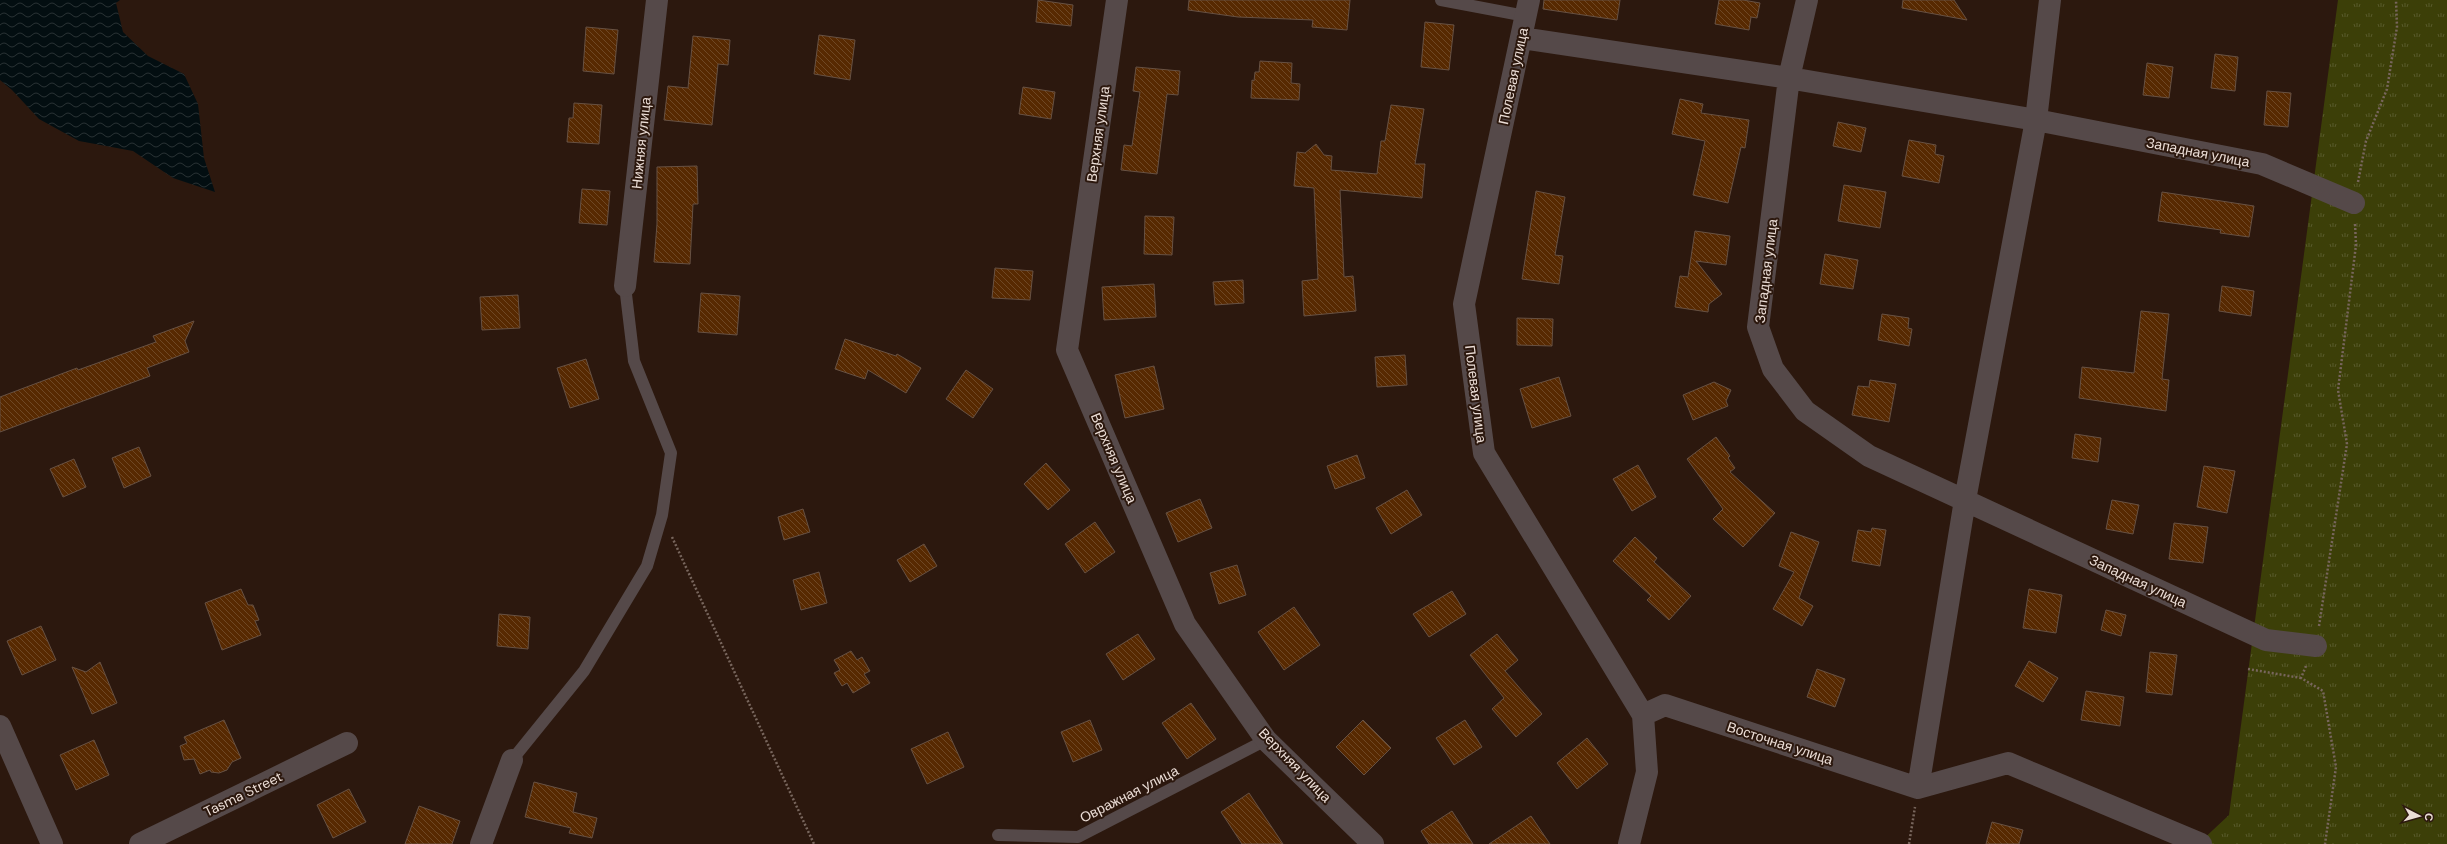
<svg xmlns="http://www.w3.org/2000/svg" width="2447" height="844" viewBox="0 0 2447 844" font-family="'DM Sans',sans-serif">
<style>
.grass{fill:url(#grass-tufts)}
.water{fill:url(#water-waves)}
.building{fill:url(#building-back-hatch);stroke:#675143}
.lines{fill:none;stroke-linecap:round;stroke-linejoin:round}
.path{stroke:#78665d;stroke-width:2.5;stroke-dasharray:2 2;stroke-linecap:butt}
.service{stroke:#554949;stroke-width:12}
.minor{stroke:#554949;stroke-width:22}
.labels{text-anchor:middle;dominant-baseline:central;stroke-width:4;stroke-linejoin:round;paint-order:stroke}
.street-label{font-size:14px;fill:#ebddd6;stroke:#2c180e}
</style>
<defs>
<pattern id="grass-tufts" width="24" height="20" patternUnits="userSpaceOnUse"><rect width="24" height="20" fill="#3c3f08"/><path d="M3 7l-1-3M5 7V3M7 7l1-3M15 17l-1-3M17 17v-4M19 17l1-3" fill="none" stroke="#585a2b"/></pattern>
<pattern id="water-waves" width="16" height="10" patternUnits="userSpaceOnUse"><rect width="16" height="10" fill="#030e11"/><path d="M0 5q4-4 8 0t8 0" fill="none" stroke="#283133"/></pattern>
<pattern id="building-back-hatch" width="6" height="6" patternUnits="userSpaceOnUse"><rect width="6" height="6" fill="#572901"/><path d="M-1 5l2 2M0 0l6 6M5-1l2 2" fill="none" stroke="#6f4825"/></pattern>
</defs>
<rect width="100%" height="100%" fill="#2c180e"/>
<path class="grass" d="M2338,0H2447V844H2198L2229,815Z"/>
<path class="water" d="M0,0H120L116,3L123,32L148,56L184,74L198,104L204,158L215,192L173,178L133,151L79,141L39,119L12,90L0,80Z"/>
<path class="building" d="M1038,0L1073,5L1071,26L1036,22Z
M1189,0H1350L1347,30L1312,27L1313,20L1238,17L1188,10Z
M1544,0H1620L1617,20L1543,9Z
M1719,0H1743L1760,3L1757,18L1751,17L1749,30L1715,24Z
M1903,0H1954L1967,20L1902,8Z
M1425,22L1454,25L1449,70L1421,67Z
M586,27L618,30L614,74L583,71Z
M819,35L855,40L850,80L814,74Z
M693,36L730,40L728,65L718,64L712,125L664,120L668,86L688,88Z
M2215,54L2238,57L2235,91L2211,88Z
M1260,61L1292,63L1291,83L1300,84L1299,100L1251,98L1252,80L1254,81L1255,72H1259Z
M2147,63L2173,67L2169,98L2143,95Z
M1136,67L1180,71L1178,95L1167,94L1157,174L1121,170L1124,145L1132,146L1140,92L1133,91Z
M1023,87L1055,92L1051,119L1019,114Z
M2267,91L2291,93L2288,127L2264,125Z
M1680,99L1703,104L1701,113L1749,120L1745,148L1741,147L1728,203L1693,195L1705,141L1672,134Z
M574,103L602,105L599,144L567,142L569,118H573Z
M1391,105L1424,109L1415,164H1425L1422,198L1340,190L1344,277L1353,276L1356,311L1304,316L1302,281L1318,279L1314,188L1294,186L1297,152L1305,153L1316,144L1324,155L1332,156L1331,170L1377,174L1381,141H1385Z
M1838,122L1866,128L1861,152L1833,146Z
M1909,140L1936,145L1935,154L1944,156L1939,183L1902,176Z
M697,166L698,204H693L690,264L654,262L657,224V167Z
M1844,185L1886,192L1880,228L1838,221Z
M582,189L610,191L607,225L579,223Z
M1536,191L1565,197L1555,255L1563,256L1559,284L1522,279Z
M2162,192L2254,206L2249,237L2220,233L2221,230L2158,221Z
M1145,216L1174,217L1172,255L1144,254Z
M1695,231L1730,236L1726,265L1696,261L1722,294L1709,304L1708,312L1675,307L1680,276L1688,277Z
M1825,254L1858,260L1853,289L1820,284Z
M995,268L1033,271L1030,300L992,298Z
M1243,280L1244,303L1215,305L1213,282Z
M1154,284L1156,317L1104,320L1102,287Z
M2222,286L2254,291L2251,316L2219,311Z
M701,293L740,296L737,335L698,332Z
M518,295L520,328L482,330L480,297Z
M2141,311L2169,314L2162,379L2169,380L2166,411L2079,398L2082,367L2134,373Z
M1882,314L1909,318L1908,328L1912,329L1909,346L1878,340Z
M1517,318L1553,319L1552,346L1517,345Z
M194,321L185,341L189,352L147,368L150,376L0,432V397L77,368L78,370L156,342L153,336Z
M845,339L896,356L897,354L921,368L906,393L868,370L865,379L835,369Z
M1405,355L1407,385L1377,387L1375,357Z
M586,359L599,399L570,408L557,368Z
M1154,366L1164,409L1125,418L1115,375Z
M966,370L993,389L973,418L946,399Z
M1559,377L1571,416L1532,428L1520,389Z
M1870,380L1896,384L1889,422L1852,415L1858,386L1869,387Z
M1714,382L1731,390L1726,401L1728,406L1693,420L1683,395Z
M2075,434L2101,438L2098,462L2072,458Z
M1716,437L1730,456L1728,458L1735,468L1730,472L1775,513L1743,547L1713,519L1723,509L1687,459Z
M139,447L151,476L124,488L112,458Z
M1357,455L1365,478L1335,489L1327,466Z
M74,459L86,487L63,497L50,469Z
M1046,463L1070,490L1048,510L1024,484Z
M1638,465L1656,497L1632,511L1613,479Z
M2204,466L2235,471L2227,513L2197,507Z
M1407,490L1422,515L1391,534L1376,508Z
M1200,499L1212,528L1178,542L1166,513Z
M2112,500L2139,505L2133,534L2106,529Z
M803,509L810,532L784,540L778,517Z
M1095,522L1115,552L1085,573L1065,544Z
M2174,523L2208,527L2203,563L2169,559Z
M1872,528L1886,530L1880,566L1852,561L1858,530L1871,532Z
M1791,532L1819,542L1799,598L1813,606L1802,626L1773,609L1794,572L1779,566Z
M1635,537L1657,558L1654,562L1691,596L1669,620L1647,600L1651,596L1613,561Z
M924,544L937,566L910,582L897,560Z
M1237,565L1246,595L1219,604L1210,573Z
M819,572L827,603L801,610L793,580Z
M241,589L248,605H253L259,620L255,621L261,635L222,650L205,603Z
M2029,589L2062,595L2056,633L2023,628Z
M1452,591L1466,614L1429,637L1413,614Z
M1294,607L1320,645L1284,670L1258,632Z
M2106,610L2126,615L2121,636L2101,630Z
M499,614L530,617L528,649L497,646Z
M41,626L56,660L22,675L7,641Z
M1138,634L1155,659L1123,680L1106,654Z
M1497,634L1518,660L1505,671L1542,714L1516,737L1492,709L1504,698L1470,655Z
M851,651L857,660L862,657L870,671L864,674L870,683L853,693L847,683L842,686L834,673L840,670L834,660Z
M2150,652L2177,655L2172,695L2146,692Z
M2029,661L2058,678L2043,702L2015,686Z
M100,662L117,703L92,714L72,667L86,672Z
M1817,669L1845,679L1835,707L1807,697Z
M2086,691L2124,697L2120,726L2081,720Z
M1191,703L1216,739L1187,759L1162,723Z
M224,720L241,758L232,762L227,770L219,773L211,772L210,770L200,774L194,759L184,760L180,746L187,743L184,737Z
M1090,720L1102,750L1073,762L1061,732Z
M1363,720L1391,748L1364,775L1336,747Z
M1465,720L1482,747L1454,765L1436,738Z
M948,732L964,767L927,784L911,749Z
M1587,738L1608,764L1577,789L1557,763Z
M94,740L109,775L76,790L60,755Z
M534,782L577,793L573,812L597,818L592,838L569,833L571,828L525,817Z
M349,789L366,822L333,838L317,805Z
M1249,793L1283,844H1242L1221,812Z
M419,806L460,821L452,844H405Z
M1452,811L1473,844H1429L1421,831Z
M1531,816L1550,844H1489Z
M1992,822L2023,830L2019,844H1986Z"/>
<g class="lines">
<path class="path" d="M2358,182L2366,141L2387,89L2397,27L2396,0
M672,537L814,844
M2319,626L2347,444L2338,390L2356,245L2355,223
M2306,666L2301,678L2323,691L2336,767L2325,844
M2248,669L2301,678
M1909,844L1915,807"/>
<path class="service" d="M1441,0L1526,16
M512,760L584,671L647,566L662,515L671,453L634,361L625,286
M998,835L1078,837L1266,740"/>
<path class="minor" d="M1117,0L1067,350L1185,624L1266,740L1373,844
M1529,0L1464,304L1484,453L1643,715L1647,772L1629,844
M1807,0L1789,78L1758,327L1773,369L1805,411L1869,456L2266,640L2316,646
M1521,38L1789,78L2036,120L2262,164L2354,203
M625,286L657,0
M1643,715L1665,705L1918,788
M0,726L52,844
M1918,788L1965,500L2036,120L2050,0
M1918,788L2008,763L2201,844
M140,844L347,743
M481,844L512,760"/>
</g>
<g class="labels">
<g class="street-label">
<text transform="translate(1513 76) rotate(-78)">Полевая улица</text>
<text transform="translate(1098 134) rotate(-82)">Верхняя улица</text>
<text transform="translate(641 143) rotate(-84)">Нижняя улица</text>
<text transform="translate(2198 152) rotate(11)">Западная улица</text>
<text transform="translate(1766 271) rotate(-83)">Западная улица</text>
<text transform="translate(1476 394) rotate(83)">Полевая улица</text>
<text transform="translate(1114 458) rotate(67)">Верхняя улица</text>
<text transform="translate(2138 581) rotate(25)">Западная улица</text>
<text transform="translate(1780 743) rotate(18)">Восточная улица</text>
<text transform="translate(1295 765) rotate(46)">Верхняя улица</text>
<text transform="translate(243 794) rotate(-26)">Tasma Street</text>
<text transform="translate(1129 794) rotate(-27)">Овражная улица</text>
</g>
</g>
<g transform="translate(2419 816) rotate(96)" stroke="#2c180e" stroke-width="3" paint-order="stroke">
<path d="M0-3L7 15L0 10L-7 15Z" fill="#ebddd6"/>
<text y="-6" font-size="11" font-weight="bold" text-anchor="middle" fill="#ebddd6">С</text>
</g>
</svg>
